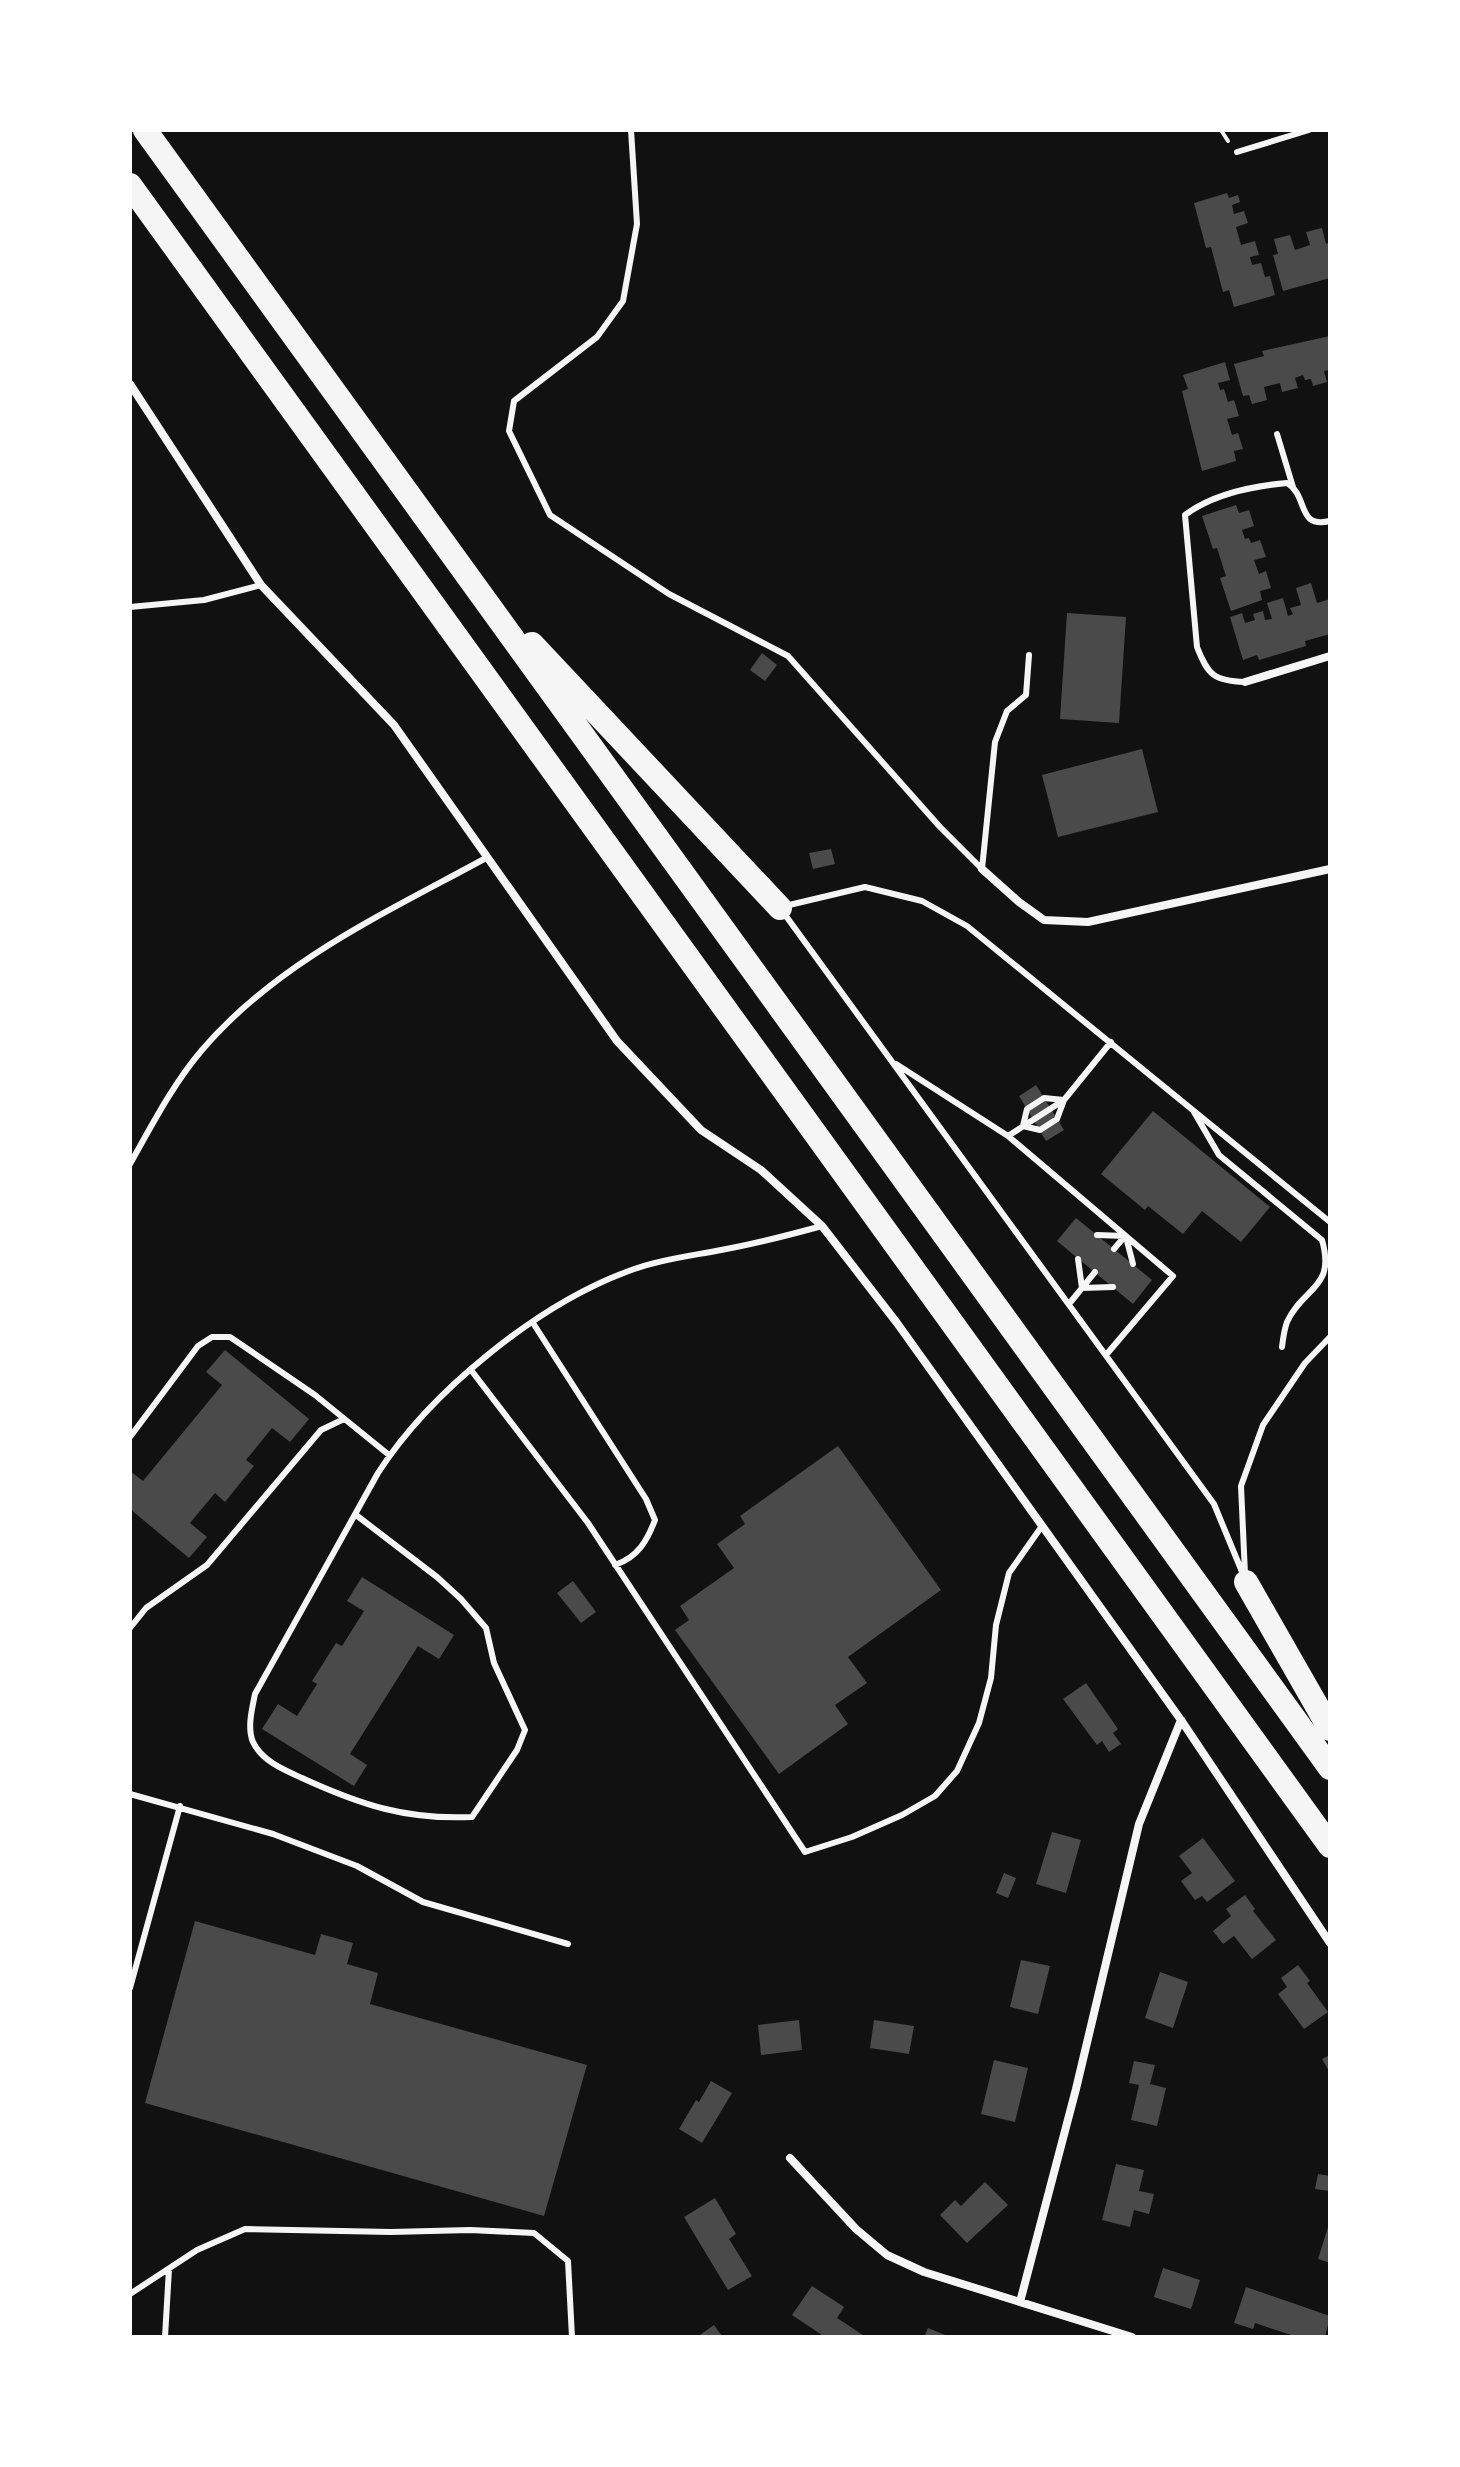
<svg xmlns="http://www.w3.org/2000/svg" width="1460" height="2467" viewBox="0 0 1460 2467" font-family="'DM Sans',sans-serif">
<style>
.building{fill:#4a4a4a}
.lines{fill:none;stroke-linecap:round;stroke-linejoin:round}
.path{stroke:#f5f5f5;stroke-width:4}
.service{stroke:#f5f5f5;stroke-width:6}
.minor{stroke:#f5f5f5;stroke-width:8}
.motorway{stroke:#f5f5f5;stroke-width:24}
</style>
<rect width="100%" height="100%" fill="#111"/>
<path class="building" d="M1227,193L1229,198L1238,195L1240,202L1232,205L1234,214L1244,211L1248,223L1236,227L1241,245L1255,241L1259,255L1250,257L1252,265L1261,263L1265,277L1270,276L1275,295L1234,307L1229,290L1223,292L1211,247L1206,248L1194,203Z
M1322,228L1326,244L1330,242V278L1283,291L1273,255L1278,254L1274,239L1290,235L1295,250L1310,245L1306,232Z
M1330,336V370L1324,371L1327,382L1313,386L1311,379L1305,380L1303,375L1295,378L1298,388L1282,392L1280,383L1264,387L1267,400L1252,404L1249,395L1243,396L1234,364L1264,356L1262,351Z
M1225,362L1230,380L1218,383L1220,390L1224,389L1228,402L1234,400L1239,416L1227,419L1232,435L1238,433L1243,449L1234,451L1236,461L1202,471L1182,391L1188,389L1183,375Z
M1236,505L1239,513L1249,510L1254,526L1242,530L1245,539L1249,538L1251,543L1260,540L1266,557L1254,560L1259,574L1266,571L1271,588L1260,591L1262,600L1231,611L1220,578L1226,576L1217,548L1213,549L1202,516Z
M1311,583L1317,603L1330,599V634L1305,641L1306,646L1259,660L1257,655L1243,660L1230,617L1242,613L1245,623L1255,620L1253,614L1263,611L1265,620L1272,619L1267,603L1283,598L1288,616L1293,614L1290,608L1301,605L1296,588Z
M1067,613L1126,617L1119,723L1060,719Z
M762,653L777,665L765,681L750,670Z
M1142,749L1158,812L1058,837L1042,775Z
M831,849L835,864L813,869L809,853Z
M1036,1085L1064,1130L1046,1141L1019,1096Z
M1153,1111L1270,1207L1241,1242L1202,1211L1183,1234L1148,1206L1145,1210L1101,1174Z
M1076,1218L1152,1280L1133,1304L1057,1241Z
M225,1350L309,1419L290,1442L272,1428L246,1460L254,1466L225,1502L215,1493L190,1523L207,1537L189,1558L130,1509V1471L143,1481L222,1385L206,1372Z
M838,1446L941,1590L848,1657L867,1683L835,1705L848,1724L779,1774L675,1630L689,1620L680,1606L734,1568L717,1544L745,1524L740,1516Z
M362,1577L454,1635L439,1659L418,1646L350,1754L367,1765L354,1786L262,1729L278,1704L297,1716L317,1684L312,1681L336,1643L342,1646L364,1611L347,1601Z
M573,1581L596,1612L581,1623L557,1593Z
M1086,1683L1118,1729L1113,1733L1121,1744L1109,1752L1102,1741L1097,1745L1063,1699Z
M1052,1832L1081,1840L1066,1893L1036,1884Z
M1203,1838L1235,1881L1207,1902L1202,1896L1195,1900L1181,1881L1192,1873L1179,1856Z
M1004,1873L1016,1878L1008,1898L996,1893Z
M1245,1895L1255,1909L1253,1911L1276,1940L1252,1959L1234,1936L1223,1944L1213,1931L1231,1916L1226,1909Z
M195,1921L315,1955L321,1934L353,1943L347,1964L378,1973L370,2004L587,2065L544,2216L145,2103Z
M1021,1960L1050,1966L1038,2014L1010,2007Z
M1298,1965L1310,1981L1307,1983L1328,2012L1304,2029L1278,1994L1287,1987L1281,1978Z
M1160,1972L1188,1982L1173,2028L1145,2018Z
M799,2020L802,2050L761,2055L758,2025Z
M874,2020L914,2026L909,2054L870,2048Z
M1330,2055V2073L1322,2059Z
M994,2060L1028,2068L1015,2122L981,2114Z
M1134,2061L1155,2065L1150,2084L1166,2088L1157,2126L1131,2120L1139,2085L1129,2083Z
M711,2081L732,2093L702,2143L679,2129L696,2100L699,2102Z
M1116,2164L1144,2170L1139,2191L1154,2194L1149,2214L1134,2210L1130,2227L1102,2220Z
M1318,2174L1330,2176V2191L1315,2189Z
M985,2182L1008,2205L967,2243L940,2215L955,2200L961,2206Z
M715,2198L736,2234L729,2239L752,2276L728,2290L684,2217Z
M1329,2224H1330V2263L1318,2259Z
M1163,2268L1200,2280L1191,2309L1154,2297Z
M812,2286L844,2307L837,2318L866,2337H825L792,2315Z
M1246,2287L1330,2316L1325,2337H1297L1255,2323L1253,2329L1234,2323Z
M714,2325L722,2336L720,2337H697Z
M928,2328L950,2337H924Z"/>
<g class="lines">
<path class="path" d="M1221,130L1228,141"/>
<path class="service" d="M631,130L637,224L623,301L597,337L514,401L509,431L550,515L669,594L788,656L940,827L982,869
M1237,152L1309,130
M1277,434L1293,487
M130,607L204,600L261,585
M1245,682C1214,681 1208,675 1197,647L1185,515C1213,494 1253,486 1287,483C1309,496 1296,529 1330,521
M982,869L995,742L1007,711L1026,695L1029,655
M785,906L865,887L922,901L967,926L1330,1222
M783,912L1214,1504L1245,1579
M896,1064L1008,1136L1173,1276L1106,1355
M1044,1098L1064,1100L1057,1119L1040,1130L1023,1126L1027,1109Z
M1194,1112L1219,1155L1322,1240C1336,1289 1303,1287 1287,1322C1284,1330 1283,1339 1282,1347
M1008,1136L1064,1100L1111,1042
M130,1164C152,1125 173,1084 202,1050C277,962 387,912 486,858
M1097,1235L1125,1236
M1126,1237L1133,1264
M1114,1249L1125,1236
M1078,1259L1082,1288L1113,1287
M1069,1304L1095,1272
M533,1323L646,1499L655,1520C647,1541 638,1557 615,1565
M471,1370L588,1523L805,1852L852,1837L902,1815L935,1796L957,1771L979,1723L991,1678L996,1625L1009,1573L1042,1526
M130,1437L198,1346L212,1337H230L315,1395L389,1455
M356,1515L437,1577L461,1599L486,1628L494,1663L525,1730L517,1750L472,1817C406,1820 361,1805 302,1778C284,1770 262,1761 253,1742C247,1728 252,1709 255,1694L378,1473C430,1392 536,1306 626,1272C656,1260 690,1256 721,1250C756,1244 789,1235 822,1226
M1245,1574L1241,1486L1263,1425L1305,1363L1330,1337
M130,1628L146,1608L207,1565L321,1430L344,1419
M130,1794L273,1834L357,1866L423,1902L568,1944
M130,1988L180,1806
M130,2294L197,2250L245,2229L391,2232L470,2230L534,2233L568,2261L572,2337
M165,2337L169,2269"/>
<path class="minor" d="M130,384L261,585L394,725L617,1041L701,1130L761,1170L822,1226L897,1323L1181,1720L1330,1943
M1245,682L1330,656
M982,869L1019,902L1044,920L1088,922L1330,869
M790,2158L856,2229L887,2255L924,2272L1132,2337
M1020,2302L1076,2089L1139,1824L1181,1720"/>
<path class="motorway" d="M145,130L1330,1768
M130,185L1330,1846
M532,644L780,908
M1246,1582L1330,1729"/>
</g>
<rect width="1460" height="2467" fill="none" stroke="#ffffff" stroke-width="264"/>
</svg>
